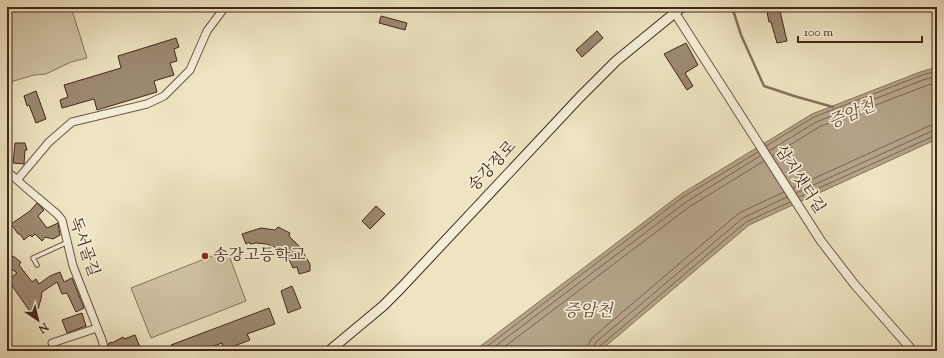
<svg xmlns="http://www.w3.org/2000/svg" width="944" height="358" viewBox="0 0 944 358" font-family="'Sorts Mill Goudy','Noto Serif KR',serif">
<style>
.green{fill:#d1c4a5;stroke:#8a7560}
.water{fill:#b4a388;stroke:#87715c}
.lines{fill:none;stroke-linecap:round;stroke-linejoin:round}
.shore{stroke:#7c6451;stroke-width:1}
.stream{stroke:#87715c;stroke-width:2.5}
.building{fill:#9c8971;stroke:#43261a}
.service-casing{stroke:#6e5644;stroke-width:5.5}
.minor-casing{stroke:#6e5644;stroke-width:9}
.tertiary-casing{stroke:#6e5644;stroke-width:10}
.secondary-casing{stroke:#43261a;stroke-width:11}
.service{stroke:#f4edd7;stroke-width:3.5}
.minor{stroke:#f4edd7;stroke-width:7}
.tertiary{stroke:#f4edd7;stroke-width:8}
.secondary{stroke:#f4edd7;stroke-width:9}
.poi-dot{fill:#8f2418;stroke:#f4edd7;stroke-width:1.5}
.labels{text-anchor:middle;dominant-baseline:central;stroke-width:3.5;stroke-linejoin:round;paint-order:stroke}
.street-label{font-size:16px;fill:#43261a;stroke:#f4edd7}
.poi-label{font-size:16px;fill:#43261a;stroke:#f4edd7;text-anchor:start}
.water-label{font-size:17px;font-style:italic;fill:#654c3b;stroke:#f4edd7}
</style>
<rect width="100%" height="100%" fill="#eee4c1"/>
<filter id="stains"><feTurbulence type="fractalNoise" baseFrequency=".005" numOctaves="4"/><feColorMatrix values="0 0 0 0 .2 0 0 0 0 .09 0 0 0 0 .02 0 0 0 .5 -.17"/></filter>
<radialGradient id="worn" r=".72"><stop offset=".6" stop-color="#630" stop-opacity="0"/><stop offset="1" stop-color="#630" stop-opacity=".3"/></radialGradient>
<path class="green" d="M7,7H71L87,58L71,62L46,74L34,75L7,83Z
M227,250L246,301L151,338L131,288Z"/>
<path class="water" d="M937,67V139L749,225L600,351H474L681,194L812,114L920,72Z"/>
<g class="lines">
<path class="shore" d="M766,146L814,117L922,75L937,71
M769,151L816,122L923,80L937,76
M772,156L819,127L925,86L937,82
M793,188L929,126L937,124
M796,193L932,131L937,130
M799,197L934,136L937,135
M481,351L683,197L758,152
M489,351L686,202L760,156
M499,351L689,207L764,161
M587,351L588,345L592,338L739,213L784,192
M593,351L594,346L596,342L743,218L787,197
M598,351V348L600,346L746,222L790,202"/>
<path class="stream" d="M729,7L734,13L741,35L764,86L794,96L833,107"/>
</g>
<path class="building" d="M766,7H779L787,41L777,43L771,22H769Z
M381,16L407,23L405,30L379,23Z
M597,31L603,38L582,57L576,50Z
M176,38L179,47L174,49L177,61L170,63L174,75L154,81L157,92L97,110L94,99L62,108L60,100L68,97L64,85L121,68L118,56Z
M686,43L698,65L685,73L693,86L687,90L664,54Z
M36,91L46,119L36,123L29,105L27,106L24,96Z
M15,143H25L27,150H25L24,164L13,163Z
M37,203L44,210L38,216L47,228L58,223L60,235L53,239L45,237L42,241L35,234L32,237L30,235L24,240L20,234H18L11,224L30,211Z
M376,206L385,214L370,229L362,221Z
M278,227L290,233L289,236L299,246L310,264V271L299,274L297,267L293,268L289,259L281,250L267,244L256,243L250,244L249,242L246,244L242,234L261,228L275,230Z
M13,256L21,262L19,265L32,282L36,279L39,284L50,276L60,272L64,282L72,278L84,308L76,312L67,293L62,294L57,282L42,292L41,299L38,309L31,313L8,280L17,273L7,266Z
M292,286L301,308L288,313L281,291Z
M269,308L275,324L247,334L250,340L224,350L222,343L200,351H174L171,345Z
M82,313L86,326L67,333L62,320Z
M135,335L140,347L130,351H110L108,344L111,342L112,343L123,337L124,339Z"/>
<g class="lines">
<defs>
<path id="service" d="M37,265L33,258L68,242"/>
<path id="minor" d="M7,171L25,187L57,214L62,220L73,266L102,340L105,351
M17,180L49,142L72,122L147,104L164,96L190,70L207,31L225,7
M52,343L97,328"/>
<path id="tertiary" d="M675,13L821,241L855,285L913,351"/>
<path id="secondary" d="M329,351L383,306L401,288L580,97L616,61L682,7"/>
</defs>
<use href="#service" class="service-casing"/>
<use href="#minor" class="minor-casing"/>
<use href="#tertiary" class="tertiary-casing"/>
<use href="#secondary" class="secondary-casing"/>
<use href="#service" class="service"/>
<use href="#minor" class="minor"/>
<use href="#tertiary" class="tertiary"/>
<use href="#secondary" class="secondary"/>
</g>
<circle class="poi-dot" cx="205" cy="256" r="4"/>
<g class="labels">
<g class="street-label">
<text transform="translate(493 167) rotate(-47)">송강정로</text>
<text transform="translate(799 180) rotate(57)">삼지샛터길</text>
<text transform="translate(83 247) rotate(71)">독서골길</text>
</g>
<g class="poi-label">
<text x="213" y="256">송강고등학교</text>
</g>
<g class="water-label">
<text transform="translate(852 115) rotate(-23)">증암천</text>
<text x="588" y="312">증암천</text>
</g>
</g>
<rect width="944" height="358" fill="none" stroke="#eee4c1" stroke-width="24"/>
<rect x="8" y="8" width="928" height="342" fill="none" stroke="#43261a" stroke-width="2"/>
<rect x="12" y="12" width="920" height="334" fill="none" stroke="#43261a"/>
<g transform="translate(38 320) rotate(145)" stroke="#f4edd7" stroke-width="3" paint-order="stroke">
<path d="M0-3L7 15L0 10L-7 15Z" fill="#43261a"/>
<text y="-6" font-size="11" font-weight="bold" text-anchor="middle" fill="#43261a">N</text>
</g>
<path d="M798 36v6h124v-6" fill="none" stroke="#43261a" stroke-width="2"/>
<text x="804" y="36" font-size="12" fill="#43261a" stroke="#f4edd7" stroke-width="3" paint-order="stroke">100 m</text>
<rect width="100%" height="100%" filter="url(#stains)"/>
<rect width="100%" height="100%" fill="url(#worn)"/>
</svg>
